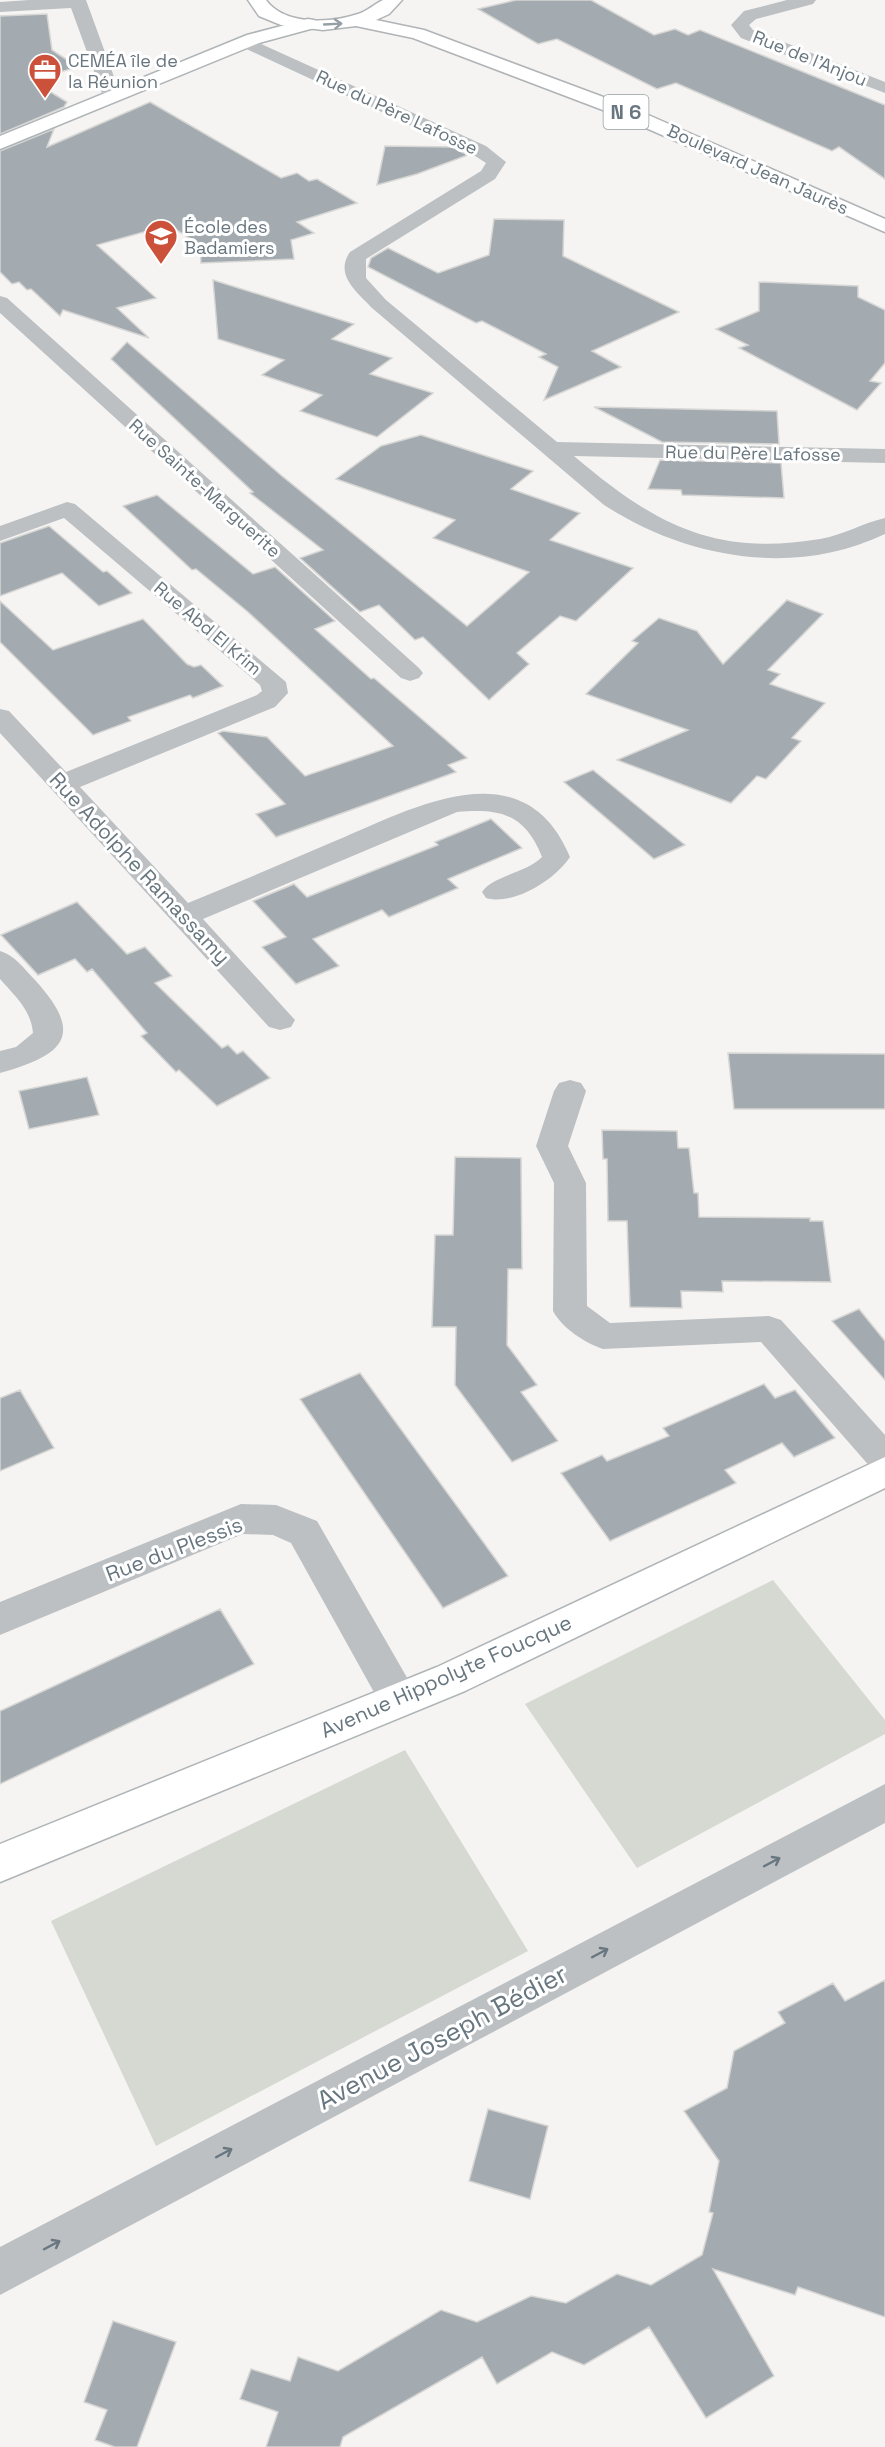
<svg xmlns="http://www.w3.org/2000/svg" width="885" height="2447" viewBox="0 0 885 2447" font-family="'Space Grotesk',sans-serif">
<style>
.green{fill:#d5d9d1}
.building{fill:#a4abb0;stroke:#d6d6d4;stroke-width:1.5}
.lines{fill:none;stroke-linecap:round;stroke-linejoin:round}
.secondary-casing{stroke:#afb4b7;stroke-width:3}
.primary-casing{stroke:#b0b4b7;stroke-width:3}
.street{fill:#bcc0c3;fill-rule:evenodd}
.secondary{fill:#fff;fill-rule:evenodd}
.primary{fill:#fff;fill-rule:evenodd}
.oneway{stroke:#959fa5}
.oneway2{stroke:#68767f}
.labels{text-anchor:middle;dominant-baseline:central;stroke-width:6;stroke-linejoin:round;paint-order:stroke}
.far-street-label{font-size:18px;fill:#68767f;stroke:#fff}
.far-poi-label{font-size:18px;fill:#68767f;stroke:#fff;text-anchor:start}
.shield{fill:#fff;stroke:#959fa5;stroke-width:1.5}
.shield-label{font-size:20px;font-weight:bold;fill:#68767f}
.street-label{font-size:21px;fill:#68767f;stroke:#fff}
.near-street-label{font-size:26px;fill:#68767f;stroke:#fff}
</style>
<rect width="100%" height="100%" fill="#f5f4f2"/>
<path class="green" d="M773,1580L885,1720V1734L637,1868L525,1704Z
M405,1750L528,1951L156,2146L51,1921Z"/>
<path class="building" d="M516,0H591L654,35L675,29L688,35L700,30L885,105V179L839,147L832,151L676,83L657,89L557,39L538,44L478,9Z
M47,14L52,50L78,67L31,80L67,102L64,107L0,134V16Z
M150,102L281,178L297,173L309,181L317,179L357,203L297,222L314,233L291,240L294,259L201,263L200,245L169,225L97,245L156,298L117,308L149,338L63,310L60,316L31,289L27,290L19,282L12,284L0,272V151L54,129L47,147Z
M385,146L452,147L468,155L417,174L377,185Z
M494,219L564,220L563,256L679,312L592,351L621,367L544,400L558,367L539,357L546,354L482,321L476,323L368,267L371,258L388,248L438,273L489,255Z
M213,280L354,324L332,339L392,358L370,374L433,393L377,437L300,411L322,395L262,375L284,360L218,339Z
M759,282L858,286V297L885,310V363L870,381L881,383L857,410L739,348L748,345L716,329L759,311Z
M127,342L282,476L467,626L529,572L433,538L455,520L336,479L381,446L421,435L533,471L511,489L580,513L550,540L633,568L576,621L560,616L517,653L529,664L489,700L423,637L415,640L379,605L360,612L300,558L323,550L250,493L253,492L111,359Z
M594,407L777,411L779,444L662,442Z
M660,460L781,463L784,498L682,495L681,490L648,489Z
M157,495L253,574L275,567L335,621L315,629L371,679L374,678L467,758L448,765L456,772L276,837L256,814L285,804L218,733L223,731L267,737L305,776L393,746L248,612L196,569L192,570L123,506Z
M49,526L103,572L107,571L132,593L99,606L62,573L0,596V543Z
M787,600L823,614L768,670L780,674L770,684L825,703L792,738L801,741L766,779L757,776L731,803L617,760L688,730L586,694L638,643L632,641L659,618L697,631L723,664Z
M0,601L53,650L143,619L187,664L194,667L201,665L223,686L193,698L190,695L128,717L131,721L93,735L0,642Z
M593,770L685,845L654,859L564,782Z
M491,819L522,848L448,879L458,888L389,917L382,910L313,939L339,966L296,984L262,947L286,937L253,901L294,884L307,897L438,845L435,842Z
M77,902L127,954L145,947L172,976L155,983L222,1048L228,1045L237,1054L243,1051L270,1078L217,1106L179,1070L176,1072L141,1036L147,1033L92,969L87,972L75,959L38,975L1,935Z
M728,1053L885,1054V1109H734Z
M87,1077L99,1115L29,1129L19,1091Z
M602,1130L677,1131L678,1148H689L694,1193H698L699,1217L810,1218V1221H823L831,1282L722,1281L723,1292L681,1291L682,1308L630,1307L627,1221H608L607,1159H603Z
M455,1157L521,1158L522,1269H508L507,1345L537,1385L521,1392L558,1441L512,1462L455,1385L456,1327H432L435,1235H453Z
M859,1309L885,1341V1380L832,1321Z
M360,1373L389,1413L508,1576L443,1608L300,1399Z
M764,1384L775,1398L795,1390L835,1438L794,1457L782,1443L725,1470L736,1483L610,1541L561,1473L602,1455L607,1461L669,1436L663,1428Z
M20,1390L54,1448L0,1471V1398Z
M220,1609L254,1664L0,1784V1711Z
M885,1980V2317L798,2287L795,2295L713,2269L774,2376L706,2418L649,2327L584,2365L552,2352L497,2384L482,2357L343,2437L340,2447H266L278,2412L240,2399L251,2369L290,2381L298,2357L338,2371L441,2310L477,2322L531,2296L566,2303L617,2274L651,2285L702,2255L713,2213L709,2212L719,2161L684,2111L727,2088L734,2051L785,2023L778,2012L833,1983L845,2001Z
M488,2109L548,2126L530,2199L469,2181Z
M113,2321L176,2342L137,2447H115L95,2440L107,2410L84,2402Z"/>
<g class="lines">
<defs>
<path id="secondary" d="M308,19L314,20L317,24L314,28L259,43L0,149V136L247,35Z
M885,1457V1488L465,1691L0,1882V1844L437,1667Z"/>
<path id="primary" d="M248,0H266C285,26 331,23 358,14C368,11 374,4 383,0C387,0 396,0 402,0L389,14L376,20L424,30L630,107L885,219V232L616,115L413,38L356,26L323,30L281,25L259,16Z"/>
</defs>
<use href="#secondary" class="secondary-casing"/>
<use href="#primary" class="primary-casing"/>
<path class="street" d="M29,0H86L121,96L118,100L112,101L103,96L71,8L0,12V2Z
M787,0H816L813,4L756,19L749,25L753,30L885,82V93L741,38L731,25L744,11Z
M246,37L486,146L506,162L495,179L366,259V278L386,300L557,442L885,449V463L574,456C653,523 713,557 820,539C843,535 863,523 885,518V534C793,578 686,558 604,505L372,308C357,292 334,275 350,252L481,171L486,163L472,154L240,46L237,42Z
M0,296L7,298L419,668L423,673L419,678L410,681L401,678L0,313Z
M67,502L75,504L286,682L288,693L275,707L80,787L188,903C237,883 286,862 335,841C413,808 524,746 570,857C555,880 513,906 486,898L482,892C492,876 526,873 542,857C525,814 500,808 457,812L203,919L295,1020L291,1027L280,1030L269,1027L0,733V709L9,711L66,772L257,695L262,691L260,685L64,518L0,541V526Z
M0,951C15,955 24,969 35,980C87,1037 62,1055 0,1073V1051L16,1047L33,1033C31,1010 15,996 0,979Z
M570,1080L581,1083L586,1091L568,1146L586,1183L587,1306L610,1323L769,1316L781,1320L885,1435V1473L872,1469L761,1342L603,1349C585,1343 562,1328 553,1311L554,1183L536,1146L554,1091L559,1083Z
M241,1504L276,1505L317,1521L413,1688L419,1700L413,1712L399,1717L385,1712L291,1543L273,1535L243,1534L0,1635V1602Z
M885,1784V1823L0,2295V2247Z"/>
<use href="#secondary" class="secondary"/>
<use href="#primary" class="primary"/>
</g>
<defs><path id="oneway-shaft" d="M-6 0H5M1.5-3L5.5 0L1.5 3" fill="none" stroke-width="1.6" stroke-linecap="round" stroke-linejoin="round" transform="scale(1.5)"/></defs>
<use class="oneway" href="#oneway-shaft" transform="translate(333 24) rotate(-3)"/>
<g class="oneway2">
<use href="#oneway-shaft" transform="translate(772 1862) rotate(-28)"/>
<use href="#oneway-shaft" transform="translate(600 1953) rotate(-28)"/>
<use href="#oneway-shaft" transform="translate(224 2153) rotate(-28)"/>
<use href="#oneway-shaft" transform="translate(52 2245) rotate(-28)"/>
</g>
<defs>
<symbol id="office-pin" viewBox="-11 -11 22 30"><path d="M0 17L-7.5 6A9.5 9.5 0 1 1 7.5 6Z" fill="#cc513a" stroke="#fff"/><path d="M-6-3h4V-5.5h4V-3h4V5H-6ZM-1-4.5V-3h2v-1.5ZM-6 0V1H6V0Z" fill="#fff"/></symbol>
<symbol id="school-pin" viewBox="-11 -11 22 30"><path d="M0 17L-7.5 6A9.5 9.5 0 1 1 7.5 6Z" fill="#cc513a" stroke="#fff"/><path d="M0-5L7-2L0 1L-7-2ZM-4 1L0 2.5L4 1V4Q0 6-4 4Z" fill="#fff"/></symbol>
</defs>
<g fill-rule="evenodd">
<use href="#office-pin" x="26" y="51" width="38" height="52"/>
<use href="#school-pin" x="142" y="217" width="38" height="52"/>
</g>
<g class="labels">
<g class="far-street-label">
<text transform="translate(810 58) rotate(22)">Rue de l'Anjou</text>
<text transform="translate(397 112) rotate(25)">Rue du Père Lafosse</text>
<text transform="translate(758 169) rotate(24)">Boulevard Jean Jaurès</text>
<text transform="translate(753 453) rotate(1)">Rue du Père Lafosse</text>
<text transform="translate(205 488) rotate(42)">Rue Sainte-Marguerite</text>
<text transform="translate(208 628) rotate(40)">Rue Abd El Krim</text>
</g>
<g class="far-poi-label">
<text x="68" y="60">CEMÉA île de<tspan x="68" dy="21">la Réunion</tspan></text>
<text x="184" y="226">École des<tspan x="184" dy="21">Badamiers</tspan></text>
</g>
<rect class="shield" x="603.5" y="95" width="45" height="34" rx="4.5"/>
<g class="shield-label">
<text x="626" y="112">N 6</text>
</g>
<g class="street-label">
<text transform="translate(140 868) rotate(47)">Rue Adolphe Ramassamy</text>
<text transform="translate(174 1549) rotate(-21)">Rue du Plessis</text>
<text transform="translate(446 1676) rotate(-24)">Avenue Hippolyte Foucque</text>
</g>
<g class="near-street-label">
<text transform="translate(442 2037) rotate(-28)">Avenue Joseph Bédier</text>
</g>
</g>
</svg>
